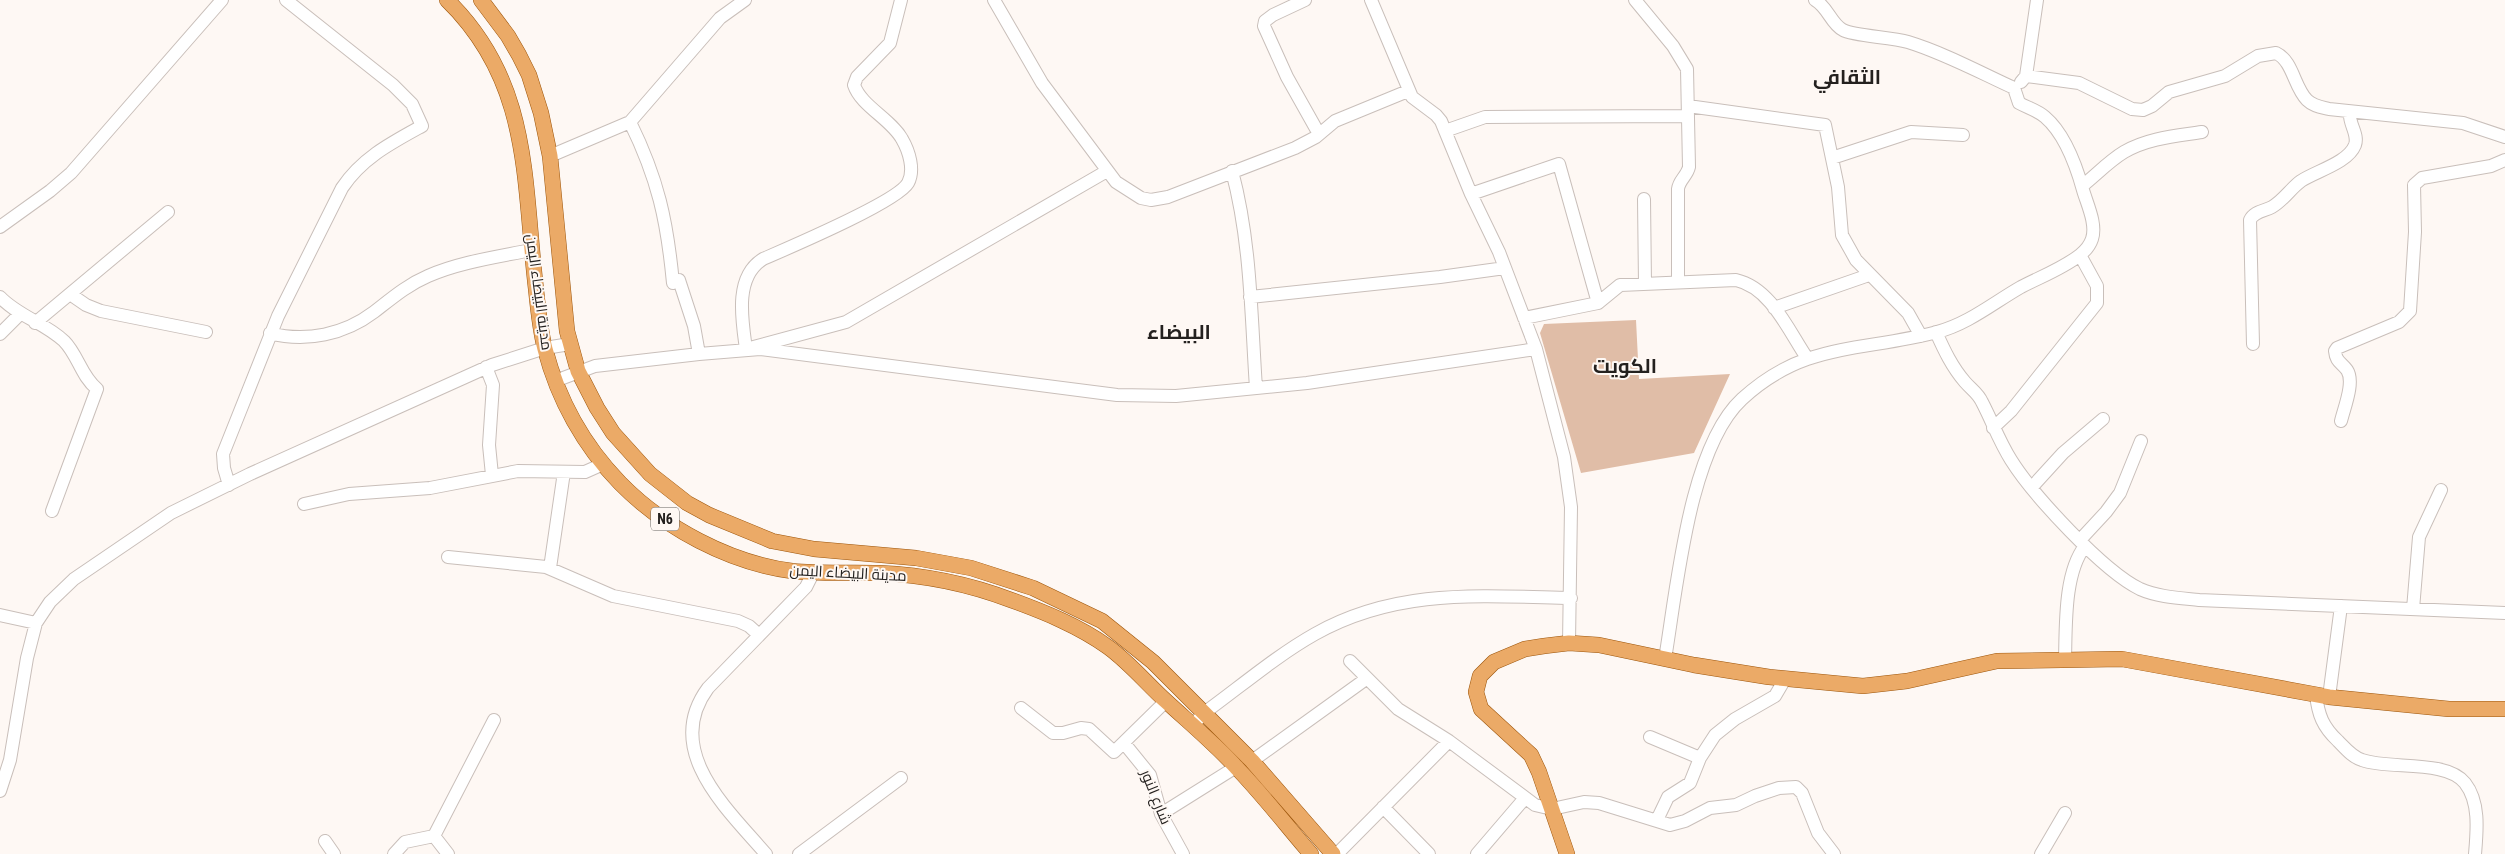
<svg xmlns="http://www.w3.org/2000/svg" width="2505" height="854" viewBox="0 0 2505 854" font-family="'Roboto Condensed',Cairo,sans-serif">
<style>
.green{fill:#e0bda7}
.lines{fill:none;stroke-linecap:round;stroke-linejoin:round}
.minor-casing{stroke:#c9bfba;stroke-width:14}
.major-casing{stroke:#9d560c;stroke-width:16}
.minor{stroke:#fff;stroke-width:12}
.major{stroke:#ebaa67;stroke-width:15}
.labels{text-anchor:middle;dominant-baseline:central;stroke-width:4;stroke-linejoin:round;paint-order:stroke}
.shield{fill:#fef8f4;stroke:#65625f;stroke-width:1}
.shield-label{font-size:14px;font-weight:bold;fill:#24211f}
.street-label{font-size:15px;fill:#24211f;stroke:#fef8f4}
.district-label{font-size:20px;font-weight:bold;fill:#24211f;stroke:#fef8f4}
</style>
<rect width="100%" height="100%" fill="#fef8f4"/>
<path class="green" d="M1636,320L1639,379L1730,374L1694,453L1581,473L1540,333L1544,324Z"/>
<g class="lines">
<defs>
<path id="minor" d="M901,0L890,43L857,77L854,85C861,106 891,119 902,139C909,151 915,170 908,183C897,202 788,248 763,259C734,277 742,320 746,349L846,322L1107,171
M994,0L1042,83L1116,182L1141,198L1151,200L1168,197L1295,148L1316,137L1335,121L1408,91
M1305,0L1273,15L1265,21L1264,26L1287,77L1319,134
M1371,0L1412,97L1436,115L1441,121L1471,194L1499,252L1536,349L1564,457L1571,507L1569,643
M1635,0L1673,46L1687,69L1689,167C1687,176 1679,180 1678,189V282
M2026,76L2079,83L2132,109L2143,110L2152,106L2169,92L2225,76L2258,56L2276,53C2293,61 2294,87 2307,100C2313,106 2321,107 2329,109L2463,123L2505,137
M2021,82L2026,76L2037,0
M1688,106L1825,125L1838,187L1842,235L1856,260L1908,313L1921,336
M630,122C658,179 667,220 673,283L679,280L694,326L699,354
M1445,131L1485,117L1687,116
M550,156L630,122L720,18L745,0
M1832,158L1911,132L1963,135
M1232,171C1251,242 1251,315 1256,388
M2082,186C2096,175 2109,161 2124,152C2148,138 2176,136 2202,132
M1471,194L1559,164L1598,303
M1644,199L1645,284
M0,227L50,191L71,173L222,0
M70,294L86,305L101,311L206,332
M0,297C18,316 45,323 64,341C78,355 81,376 97,389L52,511
M1250,297L1440,277L1505,268
M1774,308L1869,275
M1524,318L1598,303L1620,285L1736,280C1771,288 1788,330 1807,358
M35,323L168,212
M1936,332C1944,350 1952,367 1965,382C1971,389 1978,393 1982,402C1992,421 1999,441 2011,460C2033,495 2103,571 2140,589C2158,597 2180,598 2199,600L2505,613
M270,333C306,343 345,334 374,312C392,298 407,285 428,276C460,262 497,257 531,250
M0,334L20,314
M2253,344L2250,220C2254,211 2265,211 2272,207C2284,200 2291,188 2301,181C2316,171 2348,163 2355,145C2359,134 2348,123 2350,112
M486,367L493,385L489,445L492,475
M555,381L595,366L699,354L760,349L1117,395L1176,396L1307,383L1536,349
M2341,421C2344,408 2355,382 2347,370C2341,362 2336,362 2335,351L2337,348L2399,322L2410,311L2415,232L2414,185L2422,178L2491,166L2505,160
M1993,428L2011,411L2097,303V286L2080,255
M229,485L224,468L223,454L278,316L342,188C362,158 391,143 422,126L412,104L393,85L286,0
M2032,487L2063,453L2103,419
M304,504L349,494L430,488L518,471L585,472L603,464
M2080,540L2106,512L2120,493L2141,441
M448,557L546,567L613,596L738,621L749,626L759,635
M550,568L564,472
M2413,609L2419,537L2441,490
M0,615L36,623
M1665,659C1677,588 1689,448 1742,399C1805,341 1862,352 1937,332C1968,324 1993,303 2021,287C2040,277 2062,269 2080,255C2085,251 2090,245 2092,239C2097,224 2087,204 2083,190C2076,165 2065,134 2045,117C2037,110 2028,108 2019,103L2014,88C1979,72 1944,53 1908,42C1891,37 1854,36 1843,30C1831,24 1828,7 1815,0
M2065,659C2066,625 2064,573 2085,546
M1350,661L1398,709L1449,741L1535,805L1552,809L1584,802L1599,803L1670,825L1685,821L1710,808L1736,805L1755,796L1779,788L1796,787L1802,793L1818,833L1834,854
M2316,694C2318,715 2323,727 2338,741C2345,748 2352,757 2362,760C2389,770 2446,759 2465,783C2480,802 2477,831 2475,854
M2329,697L2341,606
M1021,708L1053,733H1063L1081,728L1089,729L1114,752L1166,701
M1193,725L1204,713C1240,687 1276,656 1315,634C1397,588 1480,596 1571,598
M1650,737L1700,758
M1124,743L1150,775L1161,814L1183,854
M1252,761L1366,679
M0,791L10,760L27,658L36,623L50,602L74,579L171,513L250,474L492,365L545,348L570,344
M1383,807L1429,854
M1161,814L1236,767
M1657,820L1668,797L1690,783L1700,758L1715,735L1735,719L1775,696L1785,679
M434,836L448,854
M325,841L334,854
M394,854L405,842L434,836L494,720
M766,854C727,809 662,750 708,688L806,587L813,573
M799,854L901,778
M1337,854L1449,741
M1477,854L1525,798
M2041,854L2065,813"/>
<path id="major" d="M447,0C532,83 523,181 536,289C538,309 540,330 545,349C558,399 584,446 620,483C664,528 730,563 792,571C821,574 850,572 879,573C925,575 969,584 1011,600C1044,612 1079,626 1108,647C1130,663 1147,684 1167,702C1191,724 1215,744 1236,767C1263,795 1286,825 1311,854
M481,0L508,36L519,55L529,75L541,113L550,156L567,331L578,371L597,408L613,433L650,474L687,503L709,515L772,541L814,549L916,558L971,568L1033,588L1102,621L1153,662L1252,761L1333,854
M1567,854L1539,772L1531,755L1481,709L1476,692L1480,676L1494,662L1525,649L1544,646L1569,643L1599,645L1694,665L1769,677L1863,686L1907,681L1997,661L2122,659L2329,697L2449,709H2505"/>
</defs>
<use href="#minor" class="minor-casing"/>
<use href="#major" class="major-casing"/>
<use href="#minor" class="minor"/>
<use href="#major" class="major"/>
</g>
<g class="labels">
<rect class="shield" x="651" y="507.5" width="28" height="23" rx="4"/>
<g class="shield-label">
<text x="665" y="519">N6</text>
</g>
<g class="street-label">
<text transform="translate(539 292) rotate(82)">مدينة البيضاء اليمن</text>
<text transform="translate(848 573) rotate(3)">مدينة البيضاء اليمن</text>
<text transform="translate(1156 797) rotate(68)">شارع النور</text>
</g>
<g class="district-label">
<text x="1847" y="77">الثقافي</text>
<text x="1179" y="332">البيضاء</text>
<text x="1625" y="366">الكويت</text>
</g>
</g>
</svg>
